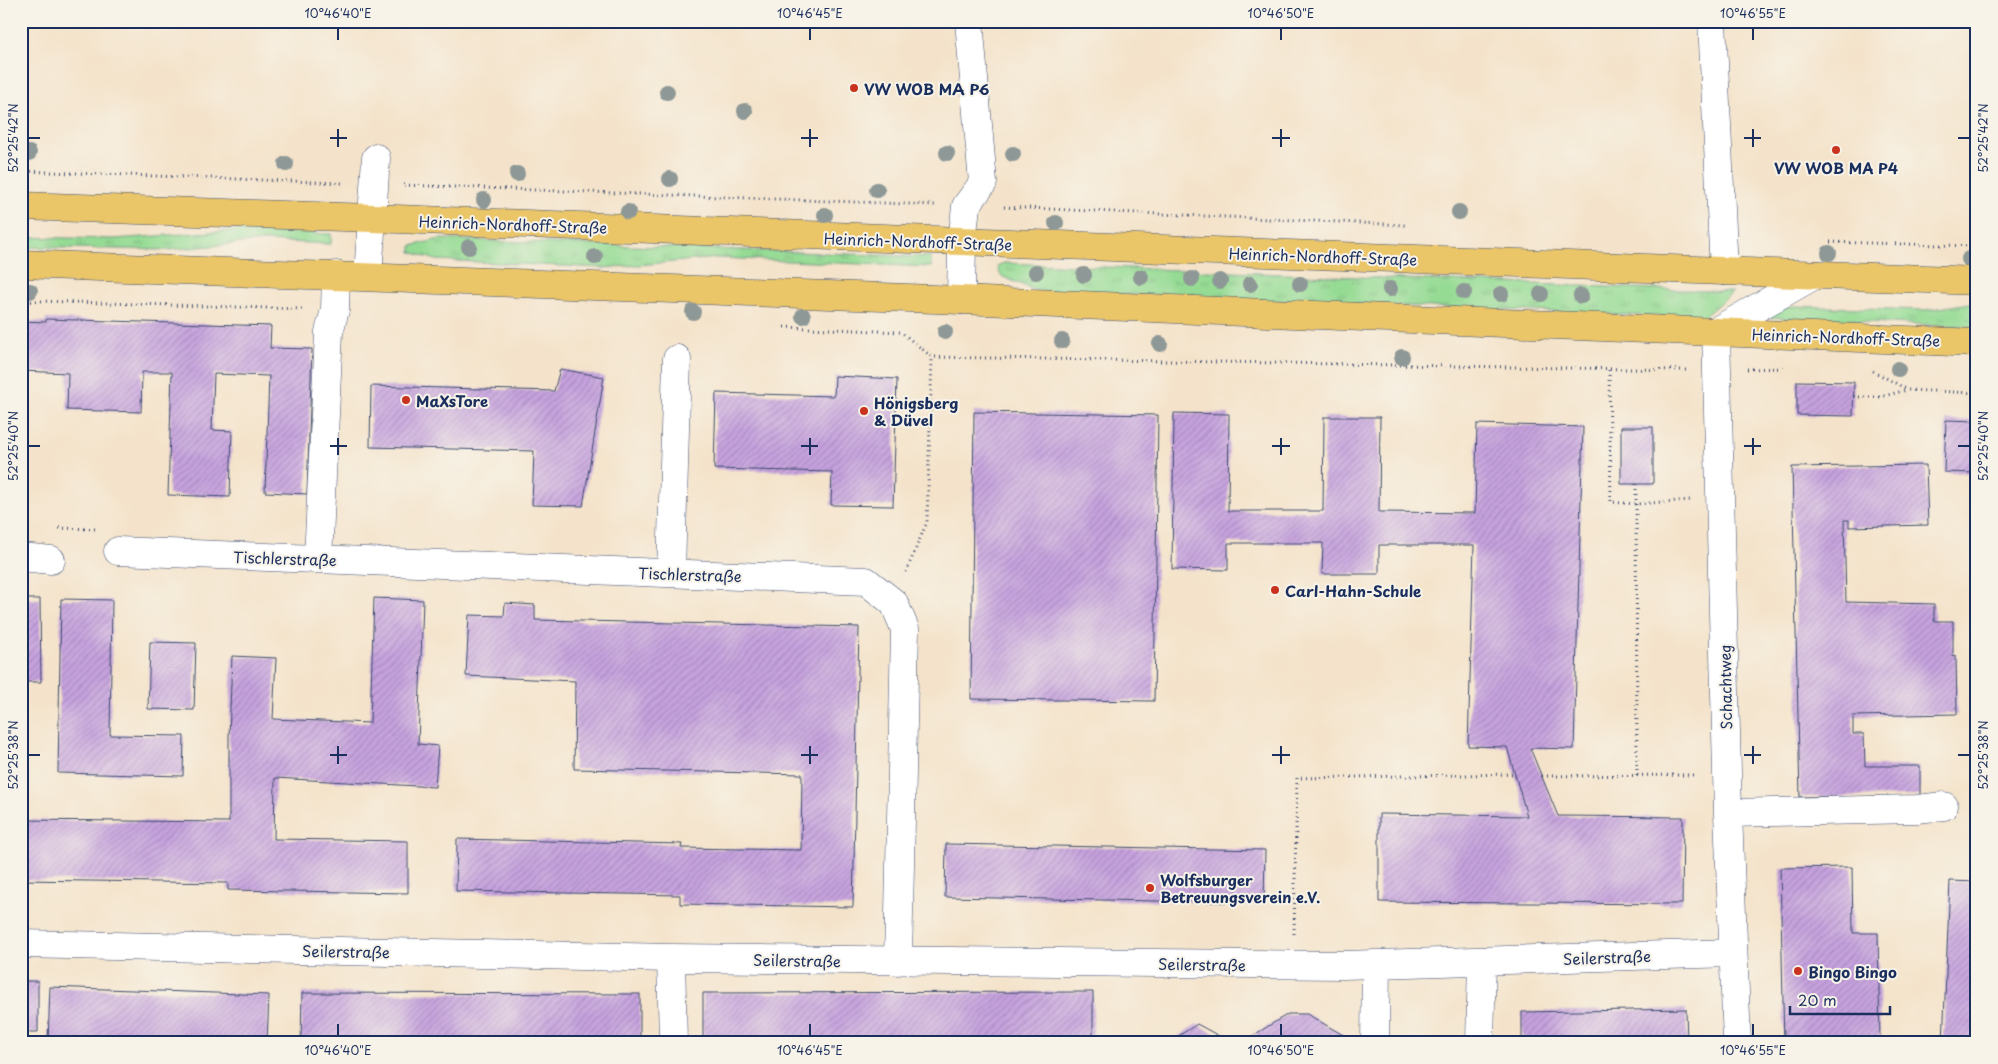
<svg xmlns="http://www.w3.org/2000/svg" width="1998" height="1064" viewBox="0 0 1998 1064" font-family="'Playpen Sans',sans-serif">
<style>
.grass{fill:url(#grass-tufts);stroke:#588579}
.building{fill:url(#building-hatch)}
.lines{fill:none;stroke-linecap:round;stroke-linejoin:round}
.minor-casing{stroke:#3c4a6e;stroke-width:29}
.major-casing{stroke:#3c4a6e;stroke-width:29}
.path{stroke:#3c4a6e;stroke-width:3;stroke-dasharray:1 4;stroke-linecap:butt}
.minor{stroke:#fff;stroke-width:28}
.major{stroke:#ebc669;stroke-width:28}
.tree{fill:#8e9896}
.ticks{fill:none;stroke:#1b2f5e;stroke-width:2}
.poi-dot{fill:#c8321e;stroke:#f7f3e8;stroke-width:2}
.labels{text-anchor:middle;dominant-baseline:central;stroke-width:4;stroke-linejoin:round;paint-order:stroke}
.poi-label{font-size:15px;font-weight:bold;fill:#1b2f5e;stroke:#f7f3e8;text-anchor:start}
.street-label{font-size:15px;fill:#1b2f5e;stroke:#f7f3e8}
.neatline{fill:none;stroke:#1b2f5e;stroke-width:2}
.ticks-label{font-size:12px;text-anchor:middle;fill:#1b2f5e}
</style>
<defs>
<pattern id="grass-tufts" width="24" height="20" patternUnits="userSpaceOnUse" patternTransform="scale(1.25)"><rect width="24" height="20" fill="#96db94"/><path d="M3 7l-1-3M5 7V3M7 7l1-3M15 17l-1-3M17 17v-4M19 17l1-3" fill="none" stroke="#81bc82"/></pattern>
<pattern id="building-hatch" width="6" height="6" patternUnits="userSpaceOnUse" patternTransform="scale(1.25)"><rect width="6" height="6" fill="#c7a3df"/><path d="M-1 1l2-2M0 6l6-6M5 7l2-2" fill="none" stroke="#a185b8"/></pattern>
</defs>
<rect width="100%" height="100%" fill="#f7f3e8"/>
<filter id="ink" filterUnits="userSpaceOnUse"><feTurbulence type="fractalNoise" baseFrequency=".02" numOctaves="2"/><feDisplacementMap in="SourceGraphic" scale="10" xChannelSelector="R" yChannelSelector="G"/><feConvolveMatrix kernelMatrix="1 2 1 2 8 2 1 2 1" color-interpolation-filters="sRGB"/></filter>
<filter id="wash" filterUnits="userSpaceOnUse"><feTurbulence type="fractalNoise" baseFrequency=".0096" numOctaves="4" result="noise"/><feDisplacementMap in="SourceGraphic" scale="20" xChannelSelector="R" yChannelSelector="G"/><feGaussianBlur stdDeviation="1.12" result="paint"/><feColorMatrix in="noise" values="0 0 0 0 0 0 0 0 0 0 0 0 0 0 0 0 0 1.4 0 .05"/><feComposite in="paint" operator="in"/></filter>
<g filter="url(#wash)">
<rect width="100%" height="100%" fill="#f4e3ca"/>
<path class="grass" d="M240,230L331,234V244L264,241L167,250L21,247V237L114,239Z
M440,239L931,257V267L718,258L603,268L436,260L411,252V246Z
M1004,263L1733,292L1702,318L1037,291L1001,276L997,266Z
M1977,302V327L1763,317L1778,310L1793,306L1926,310Z"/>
<g id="blocks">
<path class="building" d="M46,319L271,326L270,348L312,349L307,494L265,492L269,376L214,374L212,430L232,431L230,497L168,495L172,372H142L141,412L67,410L68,373L21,371V321L46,322Z
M560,369L604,377L583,506L532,505L534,451L370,447L371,386L554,391Z
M835,376L897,379L893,506L831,505L832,472L714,469L716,393L834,396Z
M1797,381L1854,382L1853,416L1797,415Z
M974,412L1158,415L1154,701L971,699Z
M1174,413L1229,414L1228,511H1323L1324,417H1380L1379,512L1475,513L1477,424L1583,427L1574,749L1530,748L1558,816L1683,817L1682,904L1379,902V814L1527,816L1507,747L1468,746L1474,545H1379V574H1322L1323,543H1228V570L1172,569Z
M1946,420L1977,421V473L1944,472Z
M1621,427H1653V484H1621Z
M1926,465L1928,525L1849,527V520H1844L1846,602L1934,604V621H1953V656L1956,655L1957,714L1853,716V734H1864L1865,766H1920V796L1800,797L1792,467Z
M374,598L423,600L418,744L438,746L435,787L275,778L274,839L408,841V893L228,890V883L21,880V820L229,822V737L232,656L276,658L273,719L370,723Z
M21,599H40L41,682H21Z
M61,599L112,600L110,735L184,736L183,776L58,773Z
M505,603L535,605V620L859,627L853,907L680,904V895L456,891L457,839L682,844L681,848L801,850L802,774L574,769L575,681L466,676L469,615L504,616Z
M150,642L196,643L194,710L148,709Z
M946,844L1265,850L1264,903L945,897Z
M1852,867L1853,933H1878L1880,1043H1784L1780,868Z
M1950,881L1977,882V1043H1943Z
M21,981H38V1032H21Z
M50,987L269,995L267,1043H48Z
M1093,992V1043H703V993Z
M302,993L640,994V1043H301Z
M1686,1009L1687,1043H1522V1012Z
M1288,1014H1307L1350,1039V1043H1241Z
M1197,1024L1232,1043H1168Z"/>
</g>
</g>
<g filter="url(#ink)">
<use href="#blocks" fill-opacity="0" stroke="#3c4a6e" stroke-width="1"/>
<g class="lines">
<defs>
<path id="minor" d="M1712,21L1724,271
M368,276L376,158
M961,300L962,242L966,206L983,183L969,21
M118,551L866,581L894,603L905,629L898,961
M21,557L51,560
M318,559L329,332L335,310L336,275
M671,573L677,359
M1728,813L1917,809L1944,806
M21,944L671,958L1343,965L1733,953
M671,958L673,1043
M1375,1043L1376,964
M1480,1043L1482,961
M1737,1043L1728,813L1716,331L1815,275"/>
<path id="major" d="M21,206L372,218L1977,281
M21,264L961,300L1977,343"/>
</defs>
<use href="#minor" class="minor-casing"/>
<use href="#major" class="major-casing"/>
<path class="path" d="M21,171L343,183
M404,185L935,205
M1004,207L1405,225
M1830,242L1977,246
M21,302L38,301L303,309
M784,327L901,332L932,357L1686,370
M1747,369L1783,368
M1609,370L1611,502L1636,504L1691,500
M1873,371L1908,390L1977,393
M1854,397H1880L1907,390
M1636,484L1637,776
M59,528L95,529
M906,572L927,522L932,357
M1542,776L1696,775
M1294,934L1297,778L1515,774"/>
<use href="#minor" class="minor"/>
<use href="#major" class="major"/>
</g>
<g class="tree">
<circle cx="667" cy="92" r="8"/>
<circle cx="745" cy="111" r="8"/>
<circle cx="29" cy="153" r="8"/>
<circle cx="947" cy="153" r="8"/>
<circle cx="1013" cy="154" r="8"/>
<circle cx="286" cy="164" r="8"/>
<circle cx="517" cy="174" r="8"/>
<circle cx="670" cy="179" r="8"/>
<circle cx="877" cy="190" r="8"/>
<circle cx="484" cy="200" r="8"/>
<circle cx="628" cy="212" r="8"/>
<circle cx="1459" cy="212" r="8"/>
<circle cx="825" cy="215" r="8"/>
<circle cx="1056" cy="223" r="8"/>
<circle cx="469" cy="247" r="8"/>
<circle cx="1829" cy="253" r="8"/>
<circle cx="595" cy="257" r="8"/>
<circle cx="1969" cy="259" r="8"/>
<circle cx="1036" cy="272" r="8"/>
<circle cx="1084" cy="275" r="8"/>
<circle cx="1141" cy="277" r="8"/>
<circle cx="1192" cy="279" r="8"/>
<circle cx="1220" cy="281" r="8"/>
<circle cx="1250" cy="284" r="8"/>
<circle cx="1300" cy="284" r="8"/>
<circle cx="1390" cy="289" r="8"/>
<circle cx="30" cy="291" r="8"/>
<circle cx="1464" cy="292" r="8"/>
<circle cx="1501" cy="294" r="8"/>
<circle cx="1541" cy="294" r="8"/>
<circle cx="1581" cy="296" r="8"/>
<circle cx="693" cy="312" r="8"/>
<circle cx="803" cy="316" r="8"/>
<circle cx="945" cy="332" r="8"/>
<circle cx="1062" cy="341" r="8"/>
<circle cx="1160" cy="344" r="8"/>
<circle cx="1402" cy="357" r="8"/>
<circle cx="1898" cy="369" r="8"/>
</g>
</g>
<path class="ticks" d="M338,28V40M810,28V40M1281,28V40M1753,28V40M338,129V147M810,129V147M1281,129V147M1753,129V147M28,138H40M330,138H347M801,138H818M1272,138H1290M1744,138H1761M1958,138H1970M338,438V455M810,438V455M1281,438V455M1753,438V455M28,446H40M330,446H347M801,446H818M1272,446H1290M1744,446H1761M1958,446H1970M338,746V764M810,746V764M1281,746V764M1753,746V764M28,755H40M330,755H347M801,755H818M1272,755H1290M1744,755H1761M1958,755H1970M338,1024V1036M810,1024V1036M1281,1024V1036M1753,1024V1036"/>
<g class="poi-dot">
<circle cx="854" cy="88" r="5"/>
<circle cx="1836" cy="150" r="5"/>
<circle cx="406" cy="400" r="5"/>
<circle cx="864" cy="411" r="5"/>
<circle cx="1275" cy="590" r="5"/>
<circle cx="1150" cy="888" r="5"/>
<circle cx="1798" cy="971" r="5"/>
</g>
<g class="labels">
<g class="poi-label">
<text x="864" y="88">VW WOB MA P6</text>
<text x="1836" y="167" text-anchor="middle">VW WOB MA P4</text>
<text x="416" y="400">MaXsTore</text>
<text x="874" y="402">Hönigsberg<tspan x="874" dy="17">&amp; Düvel</tspan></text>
<text x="1285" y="590">Carl-Hahn-Schule</text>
<text x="1160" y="879">Wolfsburger<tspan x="1160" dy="17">Betreuungsverein e.V.</tspan></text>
<text x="1808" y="971">Bingo Bingo</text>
</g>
<g class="street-label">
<text transform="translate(513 224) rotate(2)">Heinrich-Nordhoff-Straße</text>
<text transform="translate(918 241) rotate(2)">Heinrich-Nordhoff-Straße</text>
<text transform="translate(1323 256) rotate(2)">Heinrich-Nordhoff-Straße</text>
<text transform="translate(1846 337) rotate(2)">Heinrich-Nordhoff-Straße</text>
<text transform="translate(285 558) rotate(2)">Tischlerstraße</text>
<text transform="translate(690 574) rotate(2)">Tischlerstraße</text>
<text transform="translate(1725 687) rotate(-91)">Schachtweg</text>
<text transform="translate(346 951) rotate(1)">Seilerstraße</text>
<text transform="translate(1607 957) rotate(-2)">Seilerstraße</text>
<text transform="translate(797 960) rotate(1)">Seilerstraße</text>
<text transform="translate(1202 964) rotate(1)">Seilerstraße</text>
</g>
</g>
<rect width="1998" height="1064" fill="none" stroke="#f7f3e8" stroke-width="55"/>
<path d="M1790 1006v8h100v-8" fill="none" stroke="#1b2f5e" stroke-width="2.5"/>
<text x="1798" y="1006" font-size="15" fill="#1b2f5e" stroke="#f7f3e8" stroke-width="4" paint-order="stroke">20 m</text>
<rect x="28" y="28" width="1942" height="1008" class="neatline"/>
<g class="ticks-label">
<text x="338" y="18">10°46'40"E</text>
<text x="810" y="18">10°46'45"E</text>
<text x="1281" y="18">10°46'50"E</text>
<text x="1753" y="18">10°46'55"E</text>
<text transform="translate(14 138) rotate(-90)" y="4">52°25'42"N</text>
<text transform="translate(1984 138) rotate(-90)" y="4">52°25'42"N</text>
<text transform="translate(14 446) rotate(-90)" y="4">52°25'40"N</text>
<text transform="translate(1984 446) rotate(-90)" y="4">52°25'40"N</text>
<text transform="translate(14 755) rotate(-90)" y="4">52°25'38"N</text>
<text transform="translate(1984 755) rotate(-90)" y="4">52°25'38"N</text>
<text x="338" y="1055">10°46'40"E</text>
<text x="810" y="1055">10°46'45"E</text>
<text x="1281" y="1055">10°46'50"E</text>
<text x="1753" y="1055">10°46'55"E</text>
</g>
</svg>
